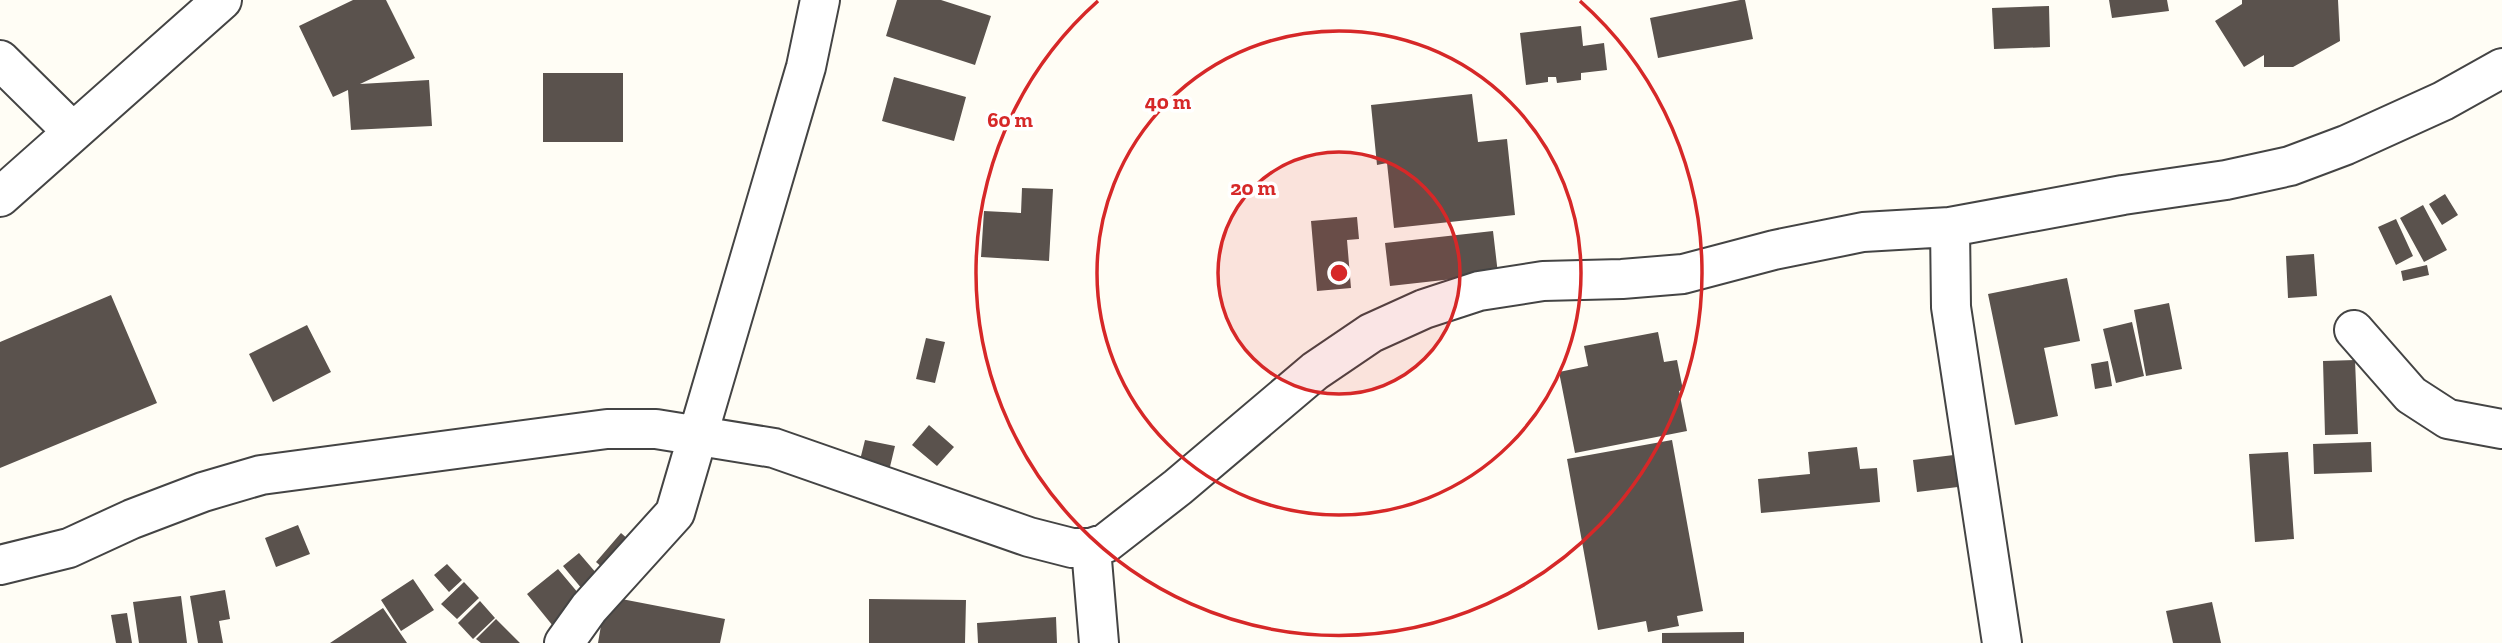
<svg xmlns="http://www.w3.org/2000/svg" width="2502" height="643" viewBox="0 0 2502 643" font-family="'Zilla Slab',serif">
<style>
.building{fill:#5a524d}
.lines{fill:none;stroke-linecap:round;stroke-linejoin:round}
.minor-casing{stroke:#444;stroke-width:42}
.minor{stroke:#fff;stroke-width:38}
.ring{fill:none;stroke:#d62828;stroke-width:3.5}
.centre{fill:#d62828;stroke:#fff;stroke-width:3.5}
.ring-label{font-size:21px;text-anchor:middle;font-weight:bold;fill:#d62828;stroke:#fff;stroke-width:7;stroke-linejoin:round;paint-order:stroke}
</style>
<rect width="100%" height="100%" fill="#fffdf5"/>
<path class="building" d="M353,0H386L415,58L360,84L429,80L432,126L351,130L348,90L333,97L299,26Z
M897,0H941L991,16L975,65L886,36Z
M1740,0H1745L1753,39L1658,58L1650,18Z
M2109,0H2167L2169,11L2112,18Z
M2242,0H2338L2340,41L2293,67H2264V55L2244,67L2215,21L2242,4Z
M2049,6L2050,47L1994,49L1992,8Z
M1581,26L1583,46L1604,43L1607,70L1581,73V80L1557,83L1556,77H1548V82L1526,85L1520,33Z
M543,73H623V142H543Z
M894,77L966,97L954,141L882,121Z
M1472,94L1478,142L1507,139L1515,215L1394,228L1387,163L1377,165L1371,105Z
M1022,188L1053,189L1049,261L981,257L984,211L1021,213Z
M2445,194L2458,215L2442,225L2429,204Z
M2423,205L2447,250L2424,262L2400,218Z
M1357,217L1359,239L1347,240L1351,288L1317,291L1311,221Z
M2396,219L2413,256L2396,265L2378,227Z
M1493,231L1498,274L1390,286L1385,243Z
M2314,254L2317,296L2288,298L2286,256Z
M2427,265L2429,275L2403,281L2401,271Z
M2067,278L2080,341L2044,348L2058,416L2015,425L1988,294Z
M111,295L157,403L0,468V342Z
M2169,303L2182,369L2146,376L2134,310Z
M2132,322L2144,376L2116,383L2103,329Z
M307,325L331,372L273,402L249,354Z
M1658,332L1664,362L1677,360L1683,390L1679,391L1687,431L1575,453L1559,372L1588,366L1584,346Z
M926,338L945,342L935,383L916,379Z
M2355,360L2358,434L2325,435L2323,361Z
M2108,361L2112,386L2095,389L2091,364Z
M929,425L954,447L937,466L912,445Z
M865,440L895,446L889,471L859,464Z
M1672,440L1703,611L1677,616L1679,626L1648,632L1646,621L1598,630L1567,459Z
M2371,442L2372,472L2314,474L2313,444Z
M1857,447L1860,469L1877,468L1880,502L1761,513L1758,479L1810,474L1808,452Z
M2288,452L2294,539L2255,542L2249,454Z
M1962,454L1966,486L1917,492L1913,460Z
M298,525L310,554L276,567L265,538Z
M621,533L637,547L612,576L596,562Z
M579,553L603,581L587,595L563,566Z
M447,564L462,580L449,592L434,575Z
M558,569L584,600L553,626L527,594Z
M413,579L434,610L401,631L381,600Z
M464,582L479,598L457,619L441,604Z
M225,590L230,619L219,621L223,643H198L190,596Z
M181,596L187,643H139L133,602Z
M606,596L725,619L720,643H598Z
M869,599L966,600L965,643H869Z
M480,601L495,618L473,639L458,623Z
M2212,602L2221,643H2173L2166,611Z
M383,608L407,643H330Z
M127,613L132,643H116L111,615Z
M1056,617L1057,643H978L977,623Z
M496,619L520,643H481L476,639Z
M1744,632V643H1662V633Z"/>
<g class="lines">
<defs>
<path id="minor" d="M0,60L73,132
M0,197L222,0
M1950,227L1951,307L2002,643
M2354,330L2411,395L2448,419L2502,429
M1091,548L1099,643
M0,565L69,548L132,519L203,492L261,475L607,429H656L774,448L1029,537L1072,548H1091L1106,543L1178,487L1315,371L1371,333L1424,309L1479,291L1543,281L1622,279L1683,274L1774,250L1863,232L1950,227L2123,195L2226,180L2290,166L2346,145L2443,101L2502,68
M564,643L589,608L675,513L806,67L820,0"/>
</defs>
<use href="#minor" class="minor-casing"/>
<use href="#minor" class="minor"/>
</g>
<circle cx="1339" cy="273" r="121" fill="#d62828" fill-opacity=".12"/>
<g class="ring">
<circle cx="1339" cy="273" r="121"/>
<circle cx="1339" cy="273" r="242"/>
<path d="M1580 1A363 363 0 1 1 1098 1"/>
</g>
<circle cx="1339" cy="273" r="10" class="centre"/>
<g class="ring-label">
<text x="1168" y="109">40 m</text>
<text x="1010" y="127">60 m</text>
<text x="1253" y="195">20 m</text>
</g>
</svg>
